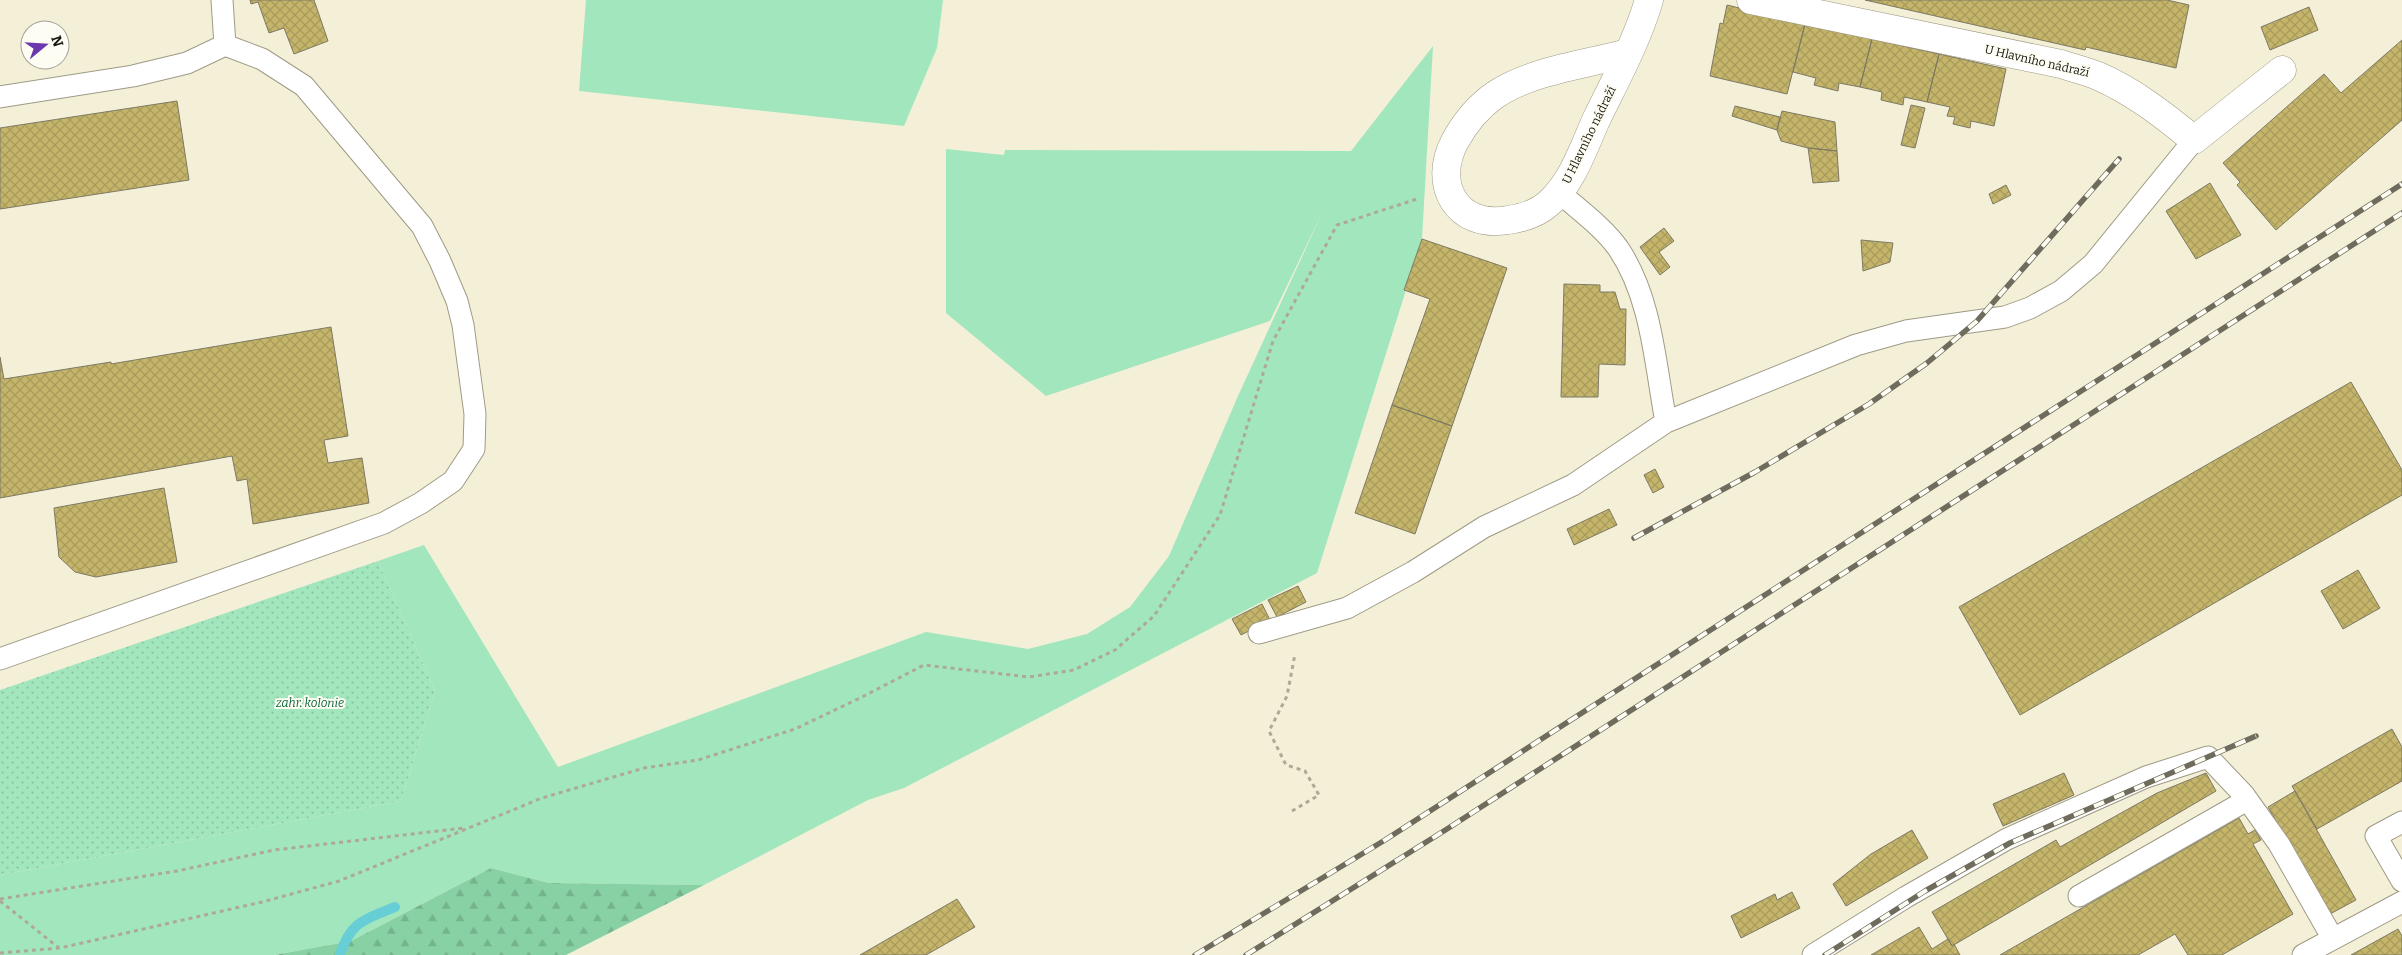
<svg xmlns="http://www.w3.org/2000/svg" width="2402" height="955" viewBox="0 0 2402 955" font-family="Bitter,serif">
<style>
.grass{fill:#a2e6bd}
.forest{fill:url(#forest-firs)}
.garden{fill:url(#garden-dots)}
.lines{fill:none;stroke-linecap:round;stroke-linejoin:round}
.stream{stroke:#67ced6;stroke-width:10}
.building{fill:url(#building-cross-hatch);stroke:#7d7964}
.service-casing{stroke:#9f9a85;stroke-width:23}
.minor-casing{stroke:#9f9a85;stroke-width:29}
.path{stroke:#ada996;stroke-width:3;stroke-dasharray:4 4;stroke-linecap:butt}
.service{stroke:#fff;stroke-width:21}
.minor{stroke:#fff;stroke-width:28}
.rail-casing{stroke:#6f6c5e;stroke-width:5.5}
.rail{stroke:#fefdf3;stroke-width:4;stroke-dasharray:11;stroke-linecap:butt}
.labels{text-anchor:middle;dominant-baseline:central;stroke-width:4;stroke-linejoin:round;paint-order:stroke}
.street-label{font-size:12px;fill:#16140c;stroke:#fefdf3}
.park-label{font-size:12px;font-style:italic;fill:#0c663e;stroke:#fefdf3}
</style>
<defs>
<pattern id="forest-firs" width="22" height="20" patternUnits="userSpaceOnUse" patternTransform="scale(1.25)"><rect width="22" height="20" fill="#87d1a5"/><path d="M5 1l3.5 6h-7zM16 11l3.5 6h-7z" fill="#74b38d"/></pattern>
<pattern id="garden-dots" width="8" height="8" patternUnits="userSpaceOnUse" patternTransform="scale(1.25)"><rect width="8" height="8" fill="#a2e6bd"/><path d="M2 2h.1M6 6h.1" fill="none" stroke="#8bc4a1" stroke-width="1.8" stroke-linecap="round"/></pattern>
<pattern id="building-cross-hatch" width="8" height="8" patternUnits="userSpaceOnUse" patternTransform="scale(1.25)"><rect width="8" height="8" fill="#c4b56a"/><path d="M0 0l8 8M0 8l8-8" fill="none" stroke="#a89b5b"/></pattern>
</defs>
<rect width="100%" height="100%" fill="#f4f0d8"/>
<path class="grass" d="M586,0H943L937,48L904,126L579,91Z
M1433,46L1422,239L1317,573L904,788L868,800L704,885L549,883L491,868L351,941L274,955H0V875L401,801L435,691L378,561L424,545L558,767L926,632L1028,649L1087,634L1130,607L1169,556L1238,396L1323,211L1270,321L1046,396L946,313V149L1004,155L1005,150L1351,151Z"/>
<path class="forest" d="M491,868L549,883L704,885L566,955H274L351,941Z"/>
<path class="garden" d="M378,561L435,691L401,801L0,875V690Z"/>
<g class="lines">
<path class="stream" d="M340,955C350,922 365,919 395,907"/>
</g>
<path class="building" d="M250,0H314L328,41L294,54L284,28L269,33L258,2L251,4Z
M1865,0H2167L2189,5L2176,68L2086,47L2085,50Z
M1727,5L1805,24L1787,94L1710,76L1720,23L1723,24Z
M2309,7L2318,30L2270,50L2261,27Z
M1805,24L1872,39L1860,87L1839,83L1838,91L1814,85L1816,78L1793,72Z
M1872,39L1939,54L1927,102L1904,97L1903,105L1881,100L1882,92L1860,87Z
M2402,40V120L2276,230L2237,185L2240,182L2223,163L2324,74L2341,93Z
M1939,54L2006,69L1994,126L1971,121L1970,128L1953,124L1955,117L1947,116L1950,107L1927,102Z
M177,101L189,180L0,209V128Z
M1911,105L1925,108L1915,148L1901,145Z
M1735,106L1780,117L1777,130L1732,116Z
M1782,111L1835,122L1837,151L1808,148L1781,141L1777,130Z
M1808,148L1837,151L1839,181L1813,183Z
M2210,183L2241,235L2196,259L2166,211Z
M2006,185L2011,195L1993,204L1989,194Z
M1664,228L1674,241L1659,252L1670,267L1660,275L1640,247Z
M1422,239L1507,268L1452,426L1392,405L1430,299L1404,290Z
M1861,240L1893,243L1890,262L1863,271Z
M1564,284L1600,285V292H1615L1620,309H1626L1625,365L1599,364L1598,397H1561Z
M331,327L348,436L324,440L328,463L362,458L369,503L253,524L247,479L237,481L232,456L0,498V357L4,379L111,362V364Z
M2351,382L2402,470V495L2020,715L1959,607Z
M1392,405L1452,426L1415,534L1355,513Z
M1655,469L1664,487L1653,493L1644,475Z
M164,488L177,562L96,577L75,572L59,557L54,508Z
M1609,509L1617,525L1574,545L1567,529Z
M2358,570L2380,608L2343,629L2321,591Z
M1298,586L1306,602L1277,617L1268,600Z
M1262,604L1270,620L1241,635L1232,619Z
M2392,729L2402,747V781L2317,829L2292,786Z
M2064,773L2074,795L2003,826L1993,804Z
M2206,773L2216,791L1952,946L1932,912L2056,840L2060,847L2157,793Z
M2295,791L2356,900L2330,914L2268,807Z
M2239,818L2248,834L2255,830L2261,840L2253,844L2293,914L2222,955H2188L2175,934L2138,955H2000Z
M1912,830L1928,858L1846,906L1833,884L1871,854Z
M1792,892L1800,908L1741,938L1731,916L1775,894L1777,900Z
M957,899L975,927L926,955H860Z
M1919,927L1932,949L1948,939L1952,946L1954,944L1960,955H1871Z
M2398,929L2402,936V955H2351Z"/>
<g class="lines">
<defs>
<path id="service" d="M222,0L225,45
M0,97L133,76L187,63L225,45L262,59L304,86L422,226L440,261L457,301L463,325L475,414L474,449L453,481L421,503L384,523L0,659
M1560,193C1579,210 1603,227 1618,248C1652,298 1655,364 1666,422
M1259,633L1347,608L1413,572L1484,527L1573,485L1666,422L1856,345L1906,331L2005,317L2030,308L2061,291L2093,264L2194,140
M2402,822L2376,836L2402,881
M2079,896L2247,800
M1813,955L1906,897L2007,839L2146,777L2208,757L2244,795L2279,844L2333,939
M2303,955L2402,902"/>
<path id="minor" d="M1751,0L2061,64C2073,68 2086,71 2098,76C2133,91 2165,116 2194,140L2282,70
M1628,53C1587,64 1530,71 1495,95C1479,106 1465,123 1455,141C1432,184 1456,229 1508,220C1523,218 1538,213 1549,203C1573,182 1584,146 1597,118C1616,79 1637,41 1649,0"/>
</defs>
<use href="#service" class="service-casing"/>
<use href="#minor" class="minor-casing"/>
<path class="path" d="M1292,811L1319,795L1305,771L1286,765L1269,731L1287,696L1295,654
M0,899L177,871L274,850L464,828
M0,901L59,948
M0,953L60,948L262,902L339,881L542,798L644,768L698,760L795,729L860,698L924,665L1029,677L1074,670L1115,650L1154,616L1220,515L1273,341L1337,225L1420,198"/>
<use href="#service" class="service"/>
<use href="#minor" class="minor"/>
<defs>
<path id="rail" d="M1634,538L1755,472L1869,404L1927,363L1977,321L2119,159
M1195,955L1385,840L2402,184
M1246,955L1447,829L2402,213
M1825,955L1925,891L2010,843L2256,736"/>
</defs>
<use href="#rail" class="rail-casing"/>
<use href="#rail" class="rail"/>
</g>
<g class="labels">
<g class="street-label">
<text transform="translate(2037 61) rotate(13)">U Hlavního nádraží</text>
<text transform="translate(1589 135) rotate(-64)">U Hlavního nádraží</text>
</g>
<g class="park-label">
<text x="310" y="703">zahr. kolonie</text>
</g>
</g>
<g transform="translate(45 45) rotate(72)"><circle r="24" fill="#fefdf3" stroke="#a1a097"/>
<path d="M0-4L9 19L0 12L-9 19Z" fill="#6b38af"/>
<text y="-8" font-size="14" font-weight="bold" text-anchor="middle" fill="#16140c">N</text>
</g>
</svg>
